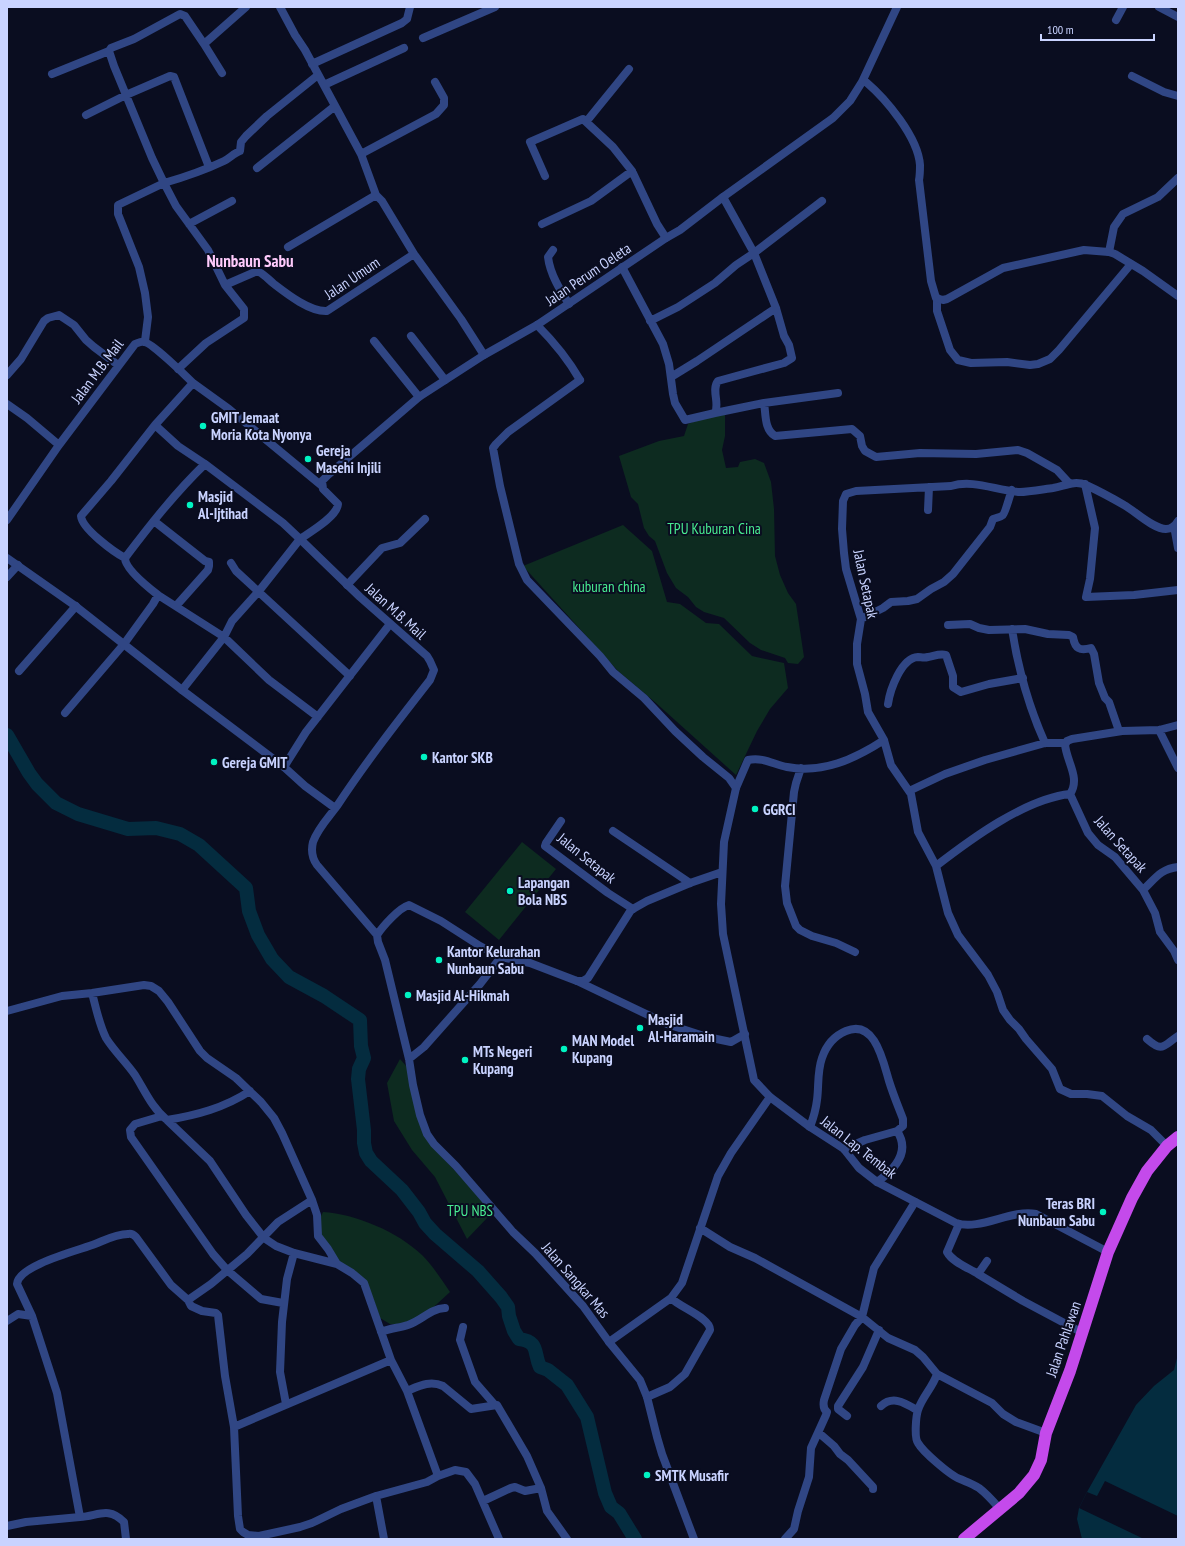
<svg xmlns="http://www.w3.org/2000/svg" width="1185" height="1546" viewBox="0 0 1185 1546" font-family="'PT Sans Narrow',sans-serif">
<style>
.green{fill:#0d2b20}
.water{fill:#042c3f}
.pier{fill:#0a0d20}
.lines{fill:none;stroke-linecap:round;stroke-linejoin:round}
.river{stroke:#042c3f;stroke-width:14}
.minor{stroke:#304684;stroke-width:8}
.tertiary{stroke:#304684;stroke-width:8}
.trunk{stroke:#c44aeb;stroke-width:12}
.poi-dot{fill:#00f4c2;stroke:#0a0d20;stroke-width:1.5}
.labels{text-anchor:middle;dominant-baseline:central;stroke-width:4;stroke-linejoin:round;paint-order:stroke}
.street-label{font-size:15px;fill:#c9d3ff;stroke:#0a0d20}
.poi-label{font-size:15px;font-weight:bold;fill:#c9d3ff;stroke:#0a0d20;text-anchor:start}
.park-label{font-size:15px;fill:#48ec91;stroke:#0a0d20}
.quarter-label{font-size:17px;font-weight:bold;fill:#ffcbfc;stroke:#0a0d20}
</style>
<rect width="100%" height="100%" fill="#0a0d20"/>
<path class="green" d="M725,414V436L722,450L726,468L738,467L740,462L755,459L764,463L771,482L774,509L775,556L780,575L788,593L796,604L804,657L798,664L788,663L785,658L761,650L750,643L724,618L704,612L696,607L688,597L676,588L667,573L655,541L649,536L644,528L638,504L631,497L619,456L659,441L684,436L688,424L703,418Z
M623,525L652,551L667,602L680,604L706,623L719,624L752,656L784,663L788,688L770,709L757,731L736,775L656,703L618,671L523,566Z
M522,842L556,869L499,940L465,912Z
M400,1059L413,1074L425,1123L442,1157L481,1198L488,1211L489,1216L467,1239L435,1177L412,1150L394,1121L387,1083Z
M323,1212C356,1214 398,1232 422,1255C433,1266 441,1279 450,1292L425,1315L404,1324H390L380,1318L373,1298L321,1244L314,1230Z"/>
<path class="water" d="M1178,1354V1539H1082L1077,1519L1079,1508L1087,1492L1136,1405L1154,1386L1174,1370Z"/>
<path class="pier" d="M1105,1481L1178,1516V1539H1144L1079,1508L1087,1492L1097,1496Z"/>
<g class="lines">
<path class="river" d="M7,735L29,773L37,784L56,803L78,814L128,829L156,828L180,834L199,845L246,888L249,911L258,935L272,959L289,977L324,996L360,1020L361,1046L364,1058L359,1069L358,1079L364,1130V1143L366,1153L371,1161L402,1190L419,1212L425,1223L435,1234L478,1271L501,1297L508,1307L509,1316L514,1331L519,1339C540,1342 533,1352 540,1367L548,1370L567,1385L587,1417L605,1493L611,1507L619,1513L635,1539"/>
<path class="minor" d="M280,7L295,35L305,50L361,154L376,195L382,201L414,254L461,319L484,355
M1159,7L1178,17
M1116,20L1123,7
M423,38L495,7
M204,44L222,73
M312,64L402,23L407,19L410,7
M52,74L109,51
M1132,76L1164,92L1178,96
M324,85L404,48
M86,115L126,95L170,76L174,77L209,167
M586,122L629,69
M361,154L436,114L444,105V98L435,82
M257,168L335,106
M545,176L530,142L583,119L613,147L632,171
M189,224L232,201
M542,224L591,201L632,171L657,224L666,238
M288,247L376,195
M553,250L548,257C550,274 560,290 569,304
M1109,252L1114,227L1123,214L1158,197L1178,178
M622,267L663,344L669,364L673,394L675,403L685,420L715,413C720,403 711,390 718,381L784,363L792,358L789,345L784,336L776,308L754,253L723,197
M225,285L208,250L176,206L164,183C185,177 205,170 224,161C230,158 234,153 240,151L241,142L246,136L267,116L318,75
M937,298V311L950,350L958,360L971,363L1007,362L1030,365L1038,364L1050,359L1059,350L1131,264
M650,321L678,307L715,283L736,265L754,253L822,201
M537,325C554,342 568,359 580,380
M411,336L445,380
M145,341L148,317L145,293L139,267L118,214V205L164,183L152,158L114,66L109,51L111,48L134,39L180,14L185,16L204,44L246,7
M374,341L419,397
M178,369L206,343L244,318V309L225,285L255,272H259C265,275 269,280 274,284C287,294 310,312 327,311L414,254
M7,375L21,359L44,321L48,318L59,315L74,325L86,340L94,347L118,365
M671,377L697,361L776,308
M193,383L229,409L322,486
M764,403C766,414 764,429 775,436L852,429L860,436L862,446L865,451L876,457L920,453L976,454L1018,450L1027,453L1057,470L1069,483
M7,404L27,418L59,445
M715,413L764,403L838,393
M1085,484L1095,528L1090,579L1086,597L1134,595L1178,590
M928,510L929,487
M7,520L59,445L135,344C138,343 141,341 144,342C151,342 186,376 193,383L155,425L178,446L205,464L283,523L300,539L259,591L232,621L224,637L182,690
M154,521L205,561L209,562V566L208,570L176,606
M1174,526L1178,548
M125,558C114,552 82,529 81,516L111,481L155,425
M231,563L236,571L350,676
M7,577L18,565
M347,585L382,548L400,543L425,519
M158,595L224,637L269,680L318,717
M861,619L883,608L891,602L908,601L917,599L931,589L944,582L953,574L990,527L993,519C996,518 1001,517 1003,515C1005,514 1010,494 1012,490
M948,625L970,624L979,628L989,630L1025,629L1048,634L1069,635L1073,637C1075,649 1080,651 1091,648L1094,654L1099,683L1105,698L1109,702L1119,731
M1012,629C1018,669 1029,707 1045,743
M19,671L76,606
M888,704C890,690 901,658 918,657C921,657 924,658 928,657C934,656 940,653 946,655L953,676V687L961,692L989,684L1023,678
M65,713L124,644L153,604L158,595C149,588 125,569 125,558C150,525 175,493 205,464
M1178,725L1159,730L1122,731L1072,739L1067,741L1065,744C1066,761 1081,778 1070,794L1088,833L1098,845L1115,857L1143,890L1155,913L1160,932L1174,951L1178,960
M1159,730L1178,768
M284,767L306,732L390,624
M801,768L796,783L794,792L785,886L787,903L796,926L800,930L812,936L836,943L855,952
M736,788L748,760C763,757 773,764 787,767C822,774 855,759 884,740
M909,791L945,774L985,760L1045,743H1066
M561,821L546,843L545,846L608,893L633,909
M613,831L690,883
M936,866C971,839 1025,799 1070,794
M1143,890C1155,879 1160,869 1178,867
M577,981L667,1024L707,1037L731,1042L745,1034
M92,993C96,1008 99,1024 106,1038C114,1051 126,1062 135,1075C145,1091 152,1108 167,1120C197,1115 224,1108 250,1091
M7,1011L62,996L92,993L144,985L151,986L159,991L168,1002L200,1051L207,1058L236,1078L261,1102L274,1118L282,1133L312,1200L317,1215L318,1236L328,1249L337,1264L352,1273L364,1283L391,1360
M1147,1039C1163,1053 1163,1046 1178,1036
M162,1116L135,1124L130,1130L131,1137L213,1254L227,1270L261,1299L283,1303
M167,1120L210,1161L246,1215L264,1238L276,1246L294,1253L337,1264
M810,1127C813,1119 816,1109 817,1100C819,1086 817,1072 822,1058C826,1046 834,1036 846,1031C875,1019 883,1061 889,1081C893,1094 898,1106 903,1119V1126L897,1131L865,1140L844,1149
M1167,1146L1151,1130L1127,1116L1102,1096L1087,1094H1071L1060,1089L1052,1069L1026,1039L1019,1029L1010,1020L1003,1010L997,992L988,975L958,935L948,913L936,866L918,832L911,794L891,765L884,740L868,712L865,694L857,664V644L861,619L846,569L844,553L842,529L843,501L846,494L856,491L951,486C974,479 997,491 1020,492C1028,492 1045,489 1053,488C1065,486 1074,480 1086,485C1099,491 1112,498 1124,505C1135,511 1153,529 1166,529C1172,529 1175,526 1178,521
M877,1182C894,1170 911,1152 897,1131
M959,1224L947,1252C953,1263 969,1268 978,1274
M700,1228L730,1247L755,1258L862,1317L888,1338L915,1350L923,1357L937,1374C933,1387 922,1397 918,1410C916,1416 914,1438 918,1443C923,1452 951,1476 960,1479C967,1482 973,1484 979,1488C987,1494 993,1501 999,1508
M987,1261L978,1274L1023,1301L1083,1333
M188,1300L211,1284L247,1254L278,1222L312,1200
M32,1316L17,1284C18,1265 80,1250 95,1244C105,1240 116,1234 128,1234C131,1233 133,1234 136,1237L171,1285L188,1300L191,1306L202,1311L216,1313L218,1315L225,1376L234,1427L238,1516L240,1529L243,1532L248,1535L259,1536L300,1527L312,1523L341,1509L376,1496L427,1482L438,1476L455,1470L466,1472L475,1484L499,1539
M7,1321L18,1314L32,1316L57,1393L80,1517L26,1522L7,1526
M463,1327L460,1340L475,1382L495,1405
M381,1332C390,1328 399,1328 408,1325C422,1320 430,1309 445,1308
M609,1342L671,1298L682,1283L718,1176L731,1153L770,1097
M937,1374L992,1403L1003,1414L1016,1422L1046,1433
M407,1391C419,1386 430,1380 443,1386L471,1409L497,1405L527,1456L541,1488L547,1511L567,1539
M647,1397L670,1387L685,1374L710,1330C711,1318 679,1307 671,1298
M286,1404L280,1372L282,1322L287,1279L294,1253
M881,1406C893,1395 905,1403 917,1410
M847,1416L838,1409V1406L863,1367L879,1330
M234,1427L391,1360L407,1391L438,1476
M819,1433L834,1446L840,1454L848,1460L873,1487V1489
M376,1496L384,1539
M483,1501L511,1488L515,1487L525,1491L541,1488
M80,1517C98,1516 108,1506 124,1522L126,1539
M785,1539L794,1529L798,1511L809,1477L811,1448L826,1415L827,1412C823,1409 823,1405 824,1400L841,1349L855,1325L862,1317L874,1268L915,1202"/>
<path class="tertiary" d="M862,82H866C886,99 918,137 920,165C920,170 920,175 919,180L931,281L936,298L943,300L947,299L1003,268L1084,250L1109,252L1115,254L1143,271L1178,296
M580,380L508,432L496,444L493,448L500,486L519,564L527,580L600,656L613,672L644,698L675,731L703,757L729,778L736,788L724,842L721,904L723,934L754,1080L770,1097L810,1127L844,1149L859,1168L877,1182L956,1223C980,1231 1011,1209 1036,1214L1108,1252
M7,558L74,605L182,690L284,767L305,786L335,808
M377,935L317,865C312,858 311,850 313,842C318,828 329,817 337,806C366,762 398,721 430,680L434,670L430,661L427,656L360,597L300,539C310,532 337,517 338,504L323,489L322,481L328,475L419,397L484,355L537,325L666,238L680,230L723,197L833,118L850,101L862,82L897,7
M409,1059L424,1047L480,984L501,957
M694,1539L662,1454L657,1437L647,1397L640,1380L609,1342L583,1306L535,1253L513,1232L456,1166L434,1144L427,1134L420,1115L413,1085L409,1059L385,960L378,942L377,935C383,926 399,908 409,905L441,921L480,946L501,957L530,963L577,981H583L588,978L631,910L647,901L690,883L722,872"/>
<path class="trunk" d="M964,1539L1019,1493L1034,1475L1041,1460L1046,1433L1070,1371L1108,1252L1132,1198L1147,1171L1167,1146L1178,1137"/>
</g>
<g class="poi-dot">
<circle cx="203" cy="426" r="4"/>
<circle cx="308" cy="459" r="4"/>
<circle cx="190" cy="505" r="4"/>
<circle cx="424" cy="757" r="4"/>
<circle cx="214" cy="762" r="4"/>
<circle cx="755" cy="809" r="4"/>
<circle cx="510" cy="891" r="4"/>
<circle cx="439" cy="960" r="4"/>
<circle cx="408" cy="995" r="4"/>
<circle cx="640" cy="1028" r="4"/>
<circle cx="564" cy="1049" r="4"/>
<circle cx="465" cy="1060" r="4"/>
<circle cx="1103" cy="1212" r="4"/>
<circle cx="647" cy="1475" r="4"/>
</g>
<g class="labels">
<g class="street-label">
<text transform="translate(588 274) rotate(-34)">Jalan Perum Oeleta</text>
<text transform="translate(352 278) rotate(-34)">Jalan Umum</text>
<text transform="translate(97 371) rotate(-53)">Jalan M.B. Mail</text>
<text transform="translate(866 584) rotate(78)">Jalan Setapak</text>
<text transform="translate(396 611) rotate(42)">Jalan M.B. Mail</text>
<text transform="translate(1121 844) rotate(48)">Jalan Setapak</text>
<text transform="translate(587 858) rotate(39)">Jalan Setapak</text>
<text transform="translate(859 1147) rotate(38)">Jalan Lap. Tembak</text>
<text transform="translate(576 1280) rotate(49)">Jalan Sangkar Mas</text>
<text transform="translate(1063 1339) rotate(-71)">Jalan Pahlawan</text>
</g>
<g class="poi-label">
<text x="211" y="417">GMIT Jemaat<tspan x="211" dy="17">Moria Kota Nyonya</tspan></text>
<text x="316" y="450">Gereja<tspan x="316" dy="17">Masehi Injili</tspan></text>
<text x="198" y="496">Masjid<tspan x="198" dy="17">Al-Ijtihad</tspan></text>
<text x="432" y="757">Kantor SKB</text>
<text x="222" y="762">Gereja GMIT</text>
<text x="763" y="809">GGRCI</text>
<text x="518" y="882">Lapangan<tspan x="518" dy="17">Bola NBS</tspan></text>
<text x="447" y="951">Kantor Kelurahan<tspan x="447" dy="17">Nunbaun Sabu</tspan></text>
<text x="416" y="995">Masjid Al-Hikmah</text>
<text x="648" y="1019">Masjid<tspan x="648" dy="17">Al-Haramain</tspan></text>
<text x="572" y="1040">MAN Model<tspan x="572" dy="17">Kupang</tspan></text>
<text x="473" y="1051">MTs Negeri<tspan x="473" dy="17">Kupang</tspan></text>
<text x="1095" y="1203" text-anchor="end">Teras BRI<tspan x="1095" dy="17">Nunbaun Sabu</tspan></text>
<text x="655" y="1475">SMTK Musafir</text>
</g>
<g class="park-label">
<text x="714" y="528">TPU Kuburan Cina</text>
<text x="609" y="586">kuburan china</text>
<text x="470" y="1210">TPU NBS</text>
</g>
<g class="quarter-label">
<text x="250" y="261">Nunbaun Sabu</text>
</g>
</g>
<rect width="1185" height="1546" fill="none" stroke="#c9d3ff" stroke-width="16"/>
<path d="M1041 34v6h113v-6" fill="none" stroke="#c9d3ff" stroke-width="2"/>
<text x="1047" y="34" font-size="12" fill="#c9d3ff" stroke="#0a0d20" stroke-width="3" paint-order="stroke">100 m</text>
</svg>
